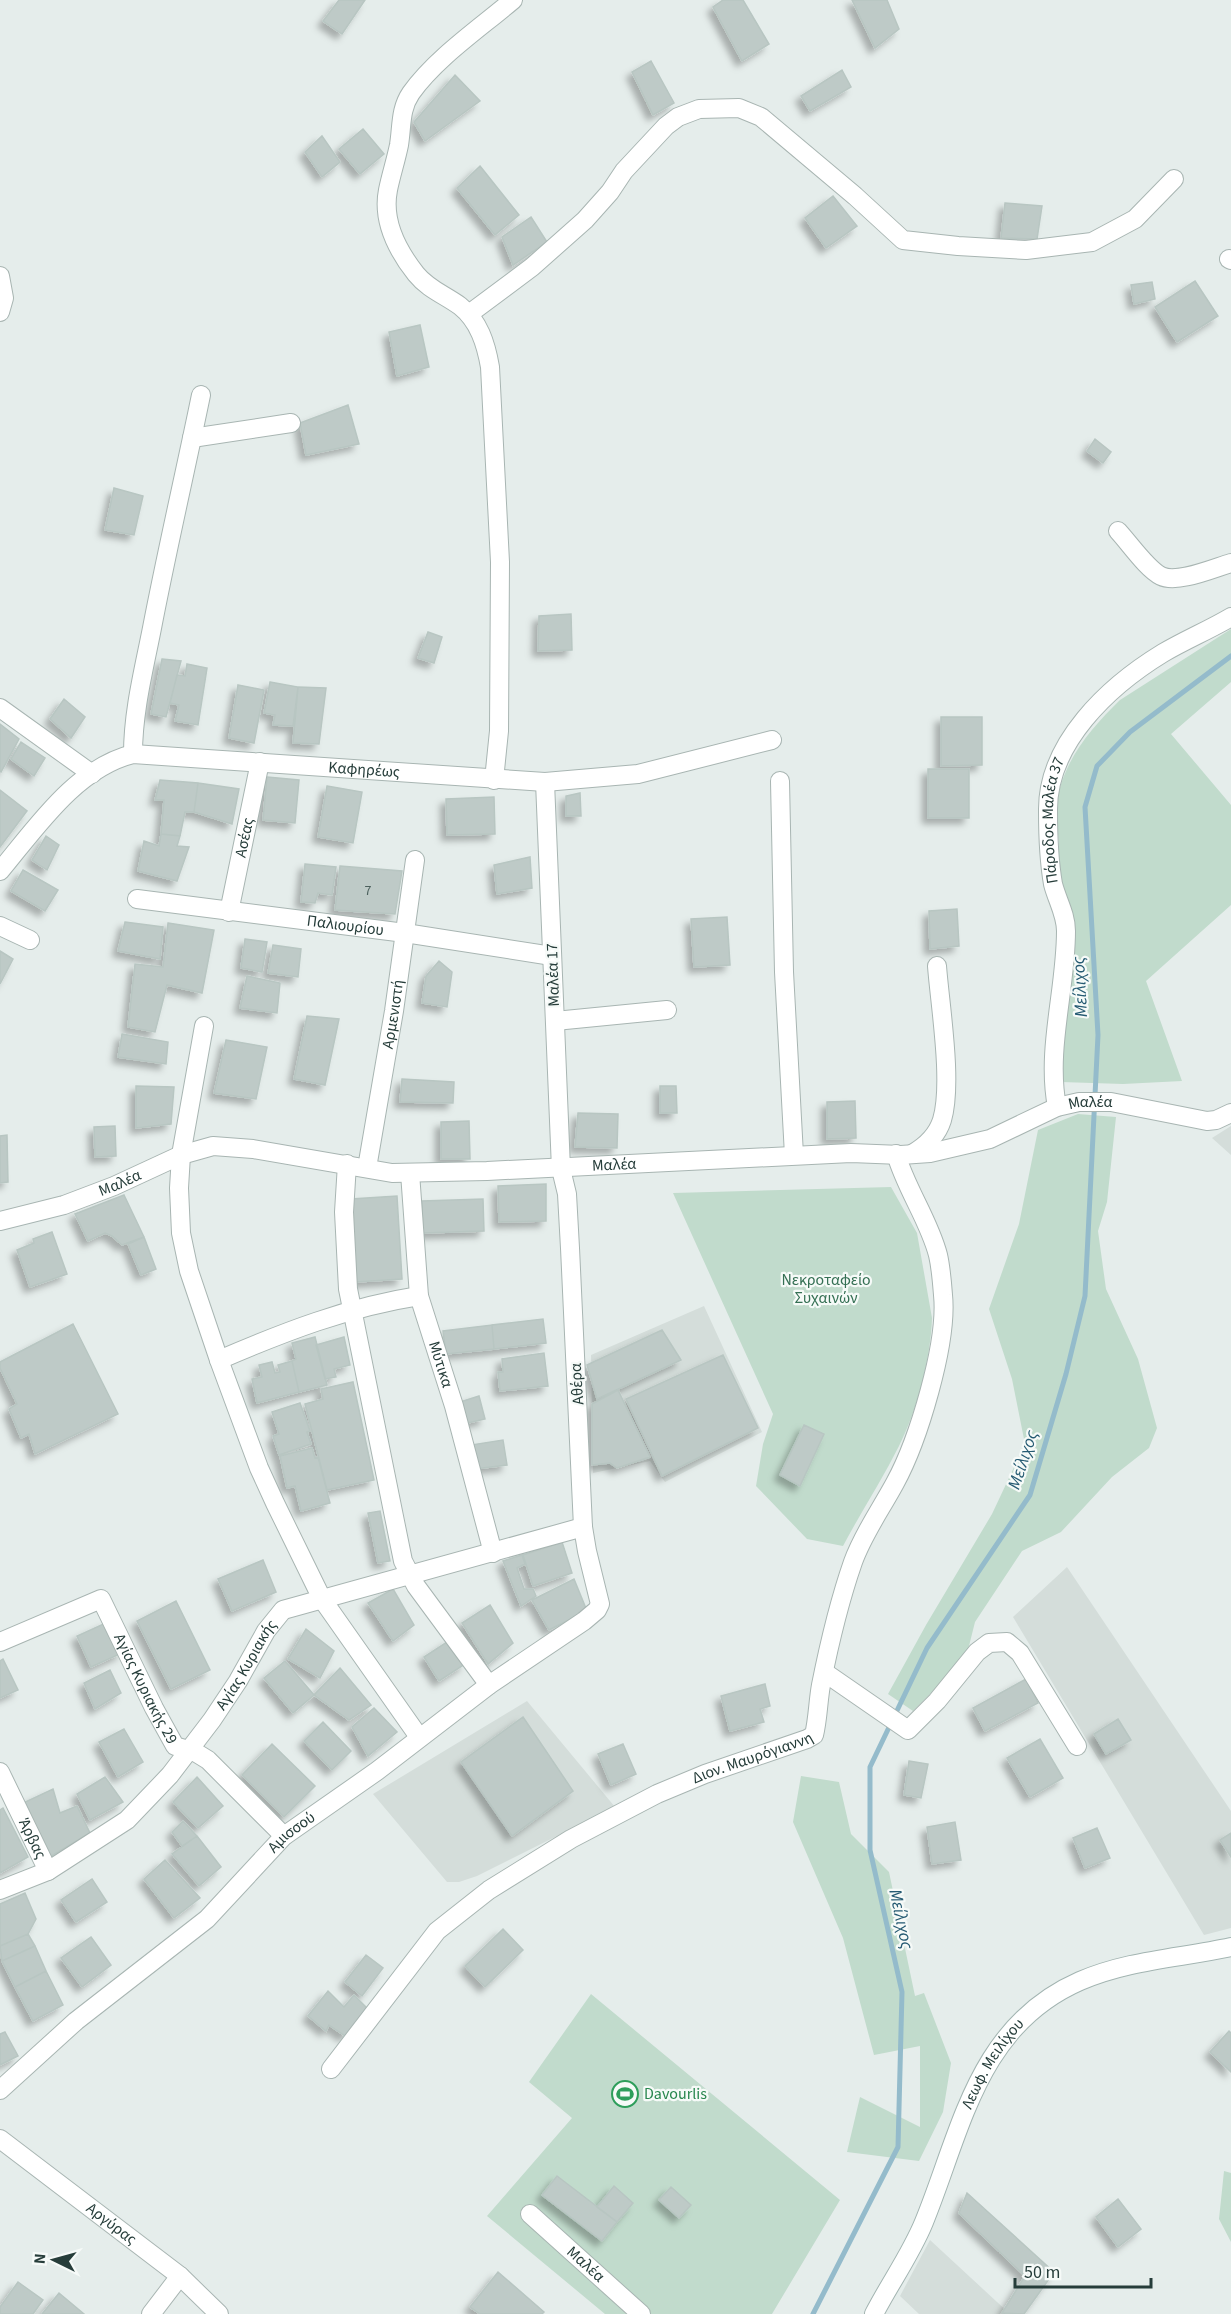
<svg xmlns="http://www.w3.org/2000/svg" width="1231" height="2314" viewBox="0 0 1231 2314" font-family="'Source Sans 3',sans-serif">
<style>
.built{fill:#d4ddda}
.green{fill:#c1dbcc}
.lines{fill:none;stroke-linecap:round;stroke-linejoin:round}
.stream{stroke:#94bbcb;stroke-width:5}
.building{fill:#becac7;stroke:#b8c6c2;stroke-width:1.5;filter:url(#shadow)}
.street-casing{stroke:#a8b5b2;stroke-width:20}
.secondary-casing{stroke:#a2b4b1;stroke-width:20}
.street{stroke:#fff;stroke-width:18}
.secondary{stroke:#fff;stroke-width:18}
.labels{text-anchor:middle;dominant-baseline:central;stroke-width:4.5;stroke-linejoin:round;paint-order:stroke}
.number-label{font-size:14px;fill:#4c605d}
.street-label{font-size:16px;fill:#263d3a;stroke:#f6faf8}
.park-label{font-size:16px;fill:#357054;stroke:#f6faf8}
.leisure-label{font-size:16px;fill:#27864d;stroke:#f6faf8;text-anchor:start}
.water-label{font-size:18px;font-style:italic;fill:#265b73;stroke:#f6faf8}
</style>
<defs>
<filter id="shadow"><feDropShadow dx="-5.5" dy="5.5" stdDeviation="3" flood-color="#0004"/></filter>
</defs>
<rect width="100%" height="100%" fill="#e5edeb"/>
<path class="built" d="M1231,1126V1155L1212,1138Z
M704,1306L762,1432L665,1482L650,1461L593,1473L591,1355Z
M1067,1567L1231,1811V1928L1204,1935L1013,1617Z
M527,1701L615,1807L477,1876L459,1882H447L373,1794Z
M930,2240L1010,2314H919L900,2296Z"/>
<path class="green" d="M1231,629V682L1171,734L1231,805V905L1146,981L1182,1081L1123,1084L1061,1082L1062,889C1059,873 1059,858 1059,842C1058,833 1056,824 1056,815C1057,768 1088,731 1120,700Z
M1078,1114L1116,1117L1107,1202L1098,1231L1106,1289L1138,1359L1157,1428L1149,1448L1112,1477L1061,1532L1022,1551L975,1622L968,1650L950,1674L913,1711L888,1694L926,1625L992,1514L1025,1444L1012,1379L989,1309L1019,1224L1038,1130Z
M891,1187L917,1233L932,1318C931,1357 917,1411 899,1446C882,1480 861,1512 843,1546L807,1539L756,1486L763,1444L773,1414L673,1193Z
M801,1776L839,1782L851,1834L889,1872L915,1996L924,1993L951,2063L943,2112L919,2161L847,2152L860,2097L920,2127V2046L874,2055L843,1938L793,1822Z
M591,1994L840,2200L772,2314H605L487,2216L572,2118L529,2082Z
M1224,2171L1231,2173V2242L1219,2219Z"/>
<g class="lines">
<path class="stream" d="M813,2314L898,2147L902,1992L870,1850V1767L927,1648L1030,1495L1066,1374L1085,1296L1098,1035L1085,807L1097,766L1130,732L1231,656"/>
</g>
<path class="building" d="M339,0H365L342,34L323,21Z
M723,0H743L769,44L742,61L713,7Z
M852,0H887L899,29L875,48Z
M651,61L674,103L653,115L632,72Z
M842,70L851,87L810,111L801,96Z
M455,75L480,101L425,141L414,122Z
M363,129L384,154L360,174L339,149Z
M322,136L340,162L322,177L305,152Z
M480,166L519,215L495,235L457,188Z
M833,196L857,226L826,248L805,218Z
M1005,203L1042,206L1037,239L1001,238Z
M531,217L547,242L513,265L502,237Z
M1195,281L1218,316L1177,342L1155,307Z
M1152,282L1155,299L1134,304L1131,285Z
M420,325L429,367L397,376L389,332Z
M348,405L359,444L306,455L300,423Z
M1095,439L1111,452L1103,463L1087,451Z
M114,488L143,496L134,535L105,530Z
M571,614L572,650L538,651L539,616Z
M428,632L442,637L434,663L418,658Z
M162,659L181,661L166,717L151,714Z
M187,664L207,668L198,725L175,721L179,705L170,703L177,675L185,676Z
M270,682L298,687L293,726L273,725L275,715L264,713Z
M238,685L264,690L254,743L229,738Z
M298,687L326,688L319,744L293,743Z
M64,699L85,717L71,738L50,719Z
M941,717H982V765L941,766Z
M0,724L19,739L1,772L0,771Z
M21,742L45,758L34,776L11,759Z
M928,769H969V818H928Z
M267,777L299,780L295,823L263,820Z
M160,780L198,783L194,812H185L180,836L161,834L164,800H155Z
M198,783L239,789L232,824L194,812Z
M327,786L362,792L353,843L318,837Z
M0,790L27,811L0,847Z
M580,793L581,816H566V796Z
M494,797L495,834L447,835L446,799Z
M161,834L180,836L177,846L189,847L177,881L138,871L144,841L159,846Z
M46,836L59,845L47,870L32,860Z
M530,857L532,888L497,894L494,865Z
M305,864L336,867L332,895L318,893L315,903L301,902Z
M340,866L402,871L395,914L335,910Z
M23,870L58,890L45,911L11,891Z
M957,909L959,946L930,949L929,911Z
M727,917L730,965L694,967L691,919Z
M125,922L163,927L160,959L118,951Z
M168,923L214,930L202,993L167,985L155,1032L128,1027L135,964L163,967Z
M245,939L267,942L262,972L241,968Z
M273,945L301,949L298,977L268,973Z
M0,951L13,959L0,984Z
M439,961L452,972L447,1007L422,1003L426,976Z
M247,976L280,983L277,1013L240,1008Z
M307,1016L339,1019L325,1085L294,1079Z
M122,1034L168,1042L166,1064L118,1057Z
M226,1040L267,1047L256,1099L214,1093Z
M402,1079L454,1082L453,1103L400,1102Z
M136,1086L174,1087L171,1124L136,1128Z
M660,1086H676L677,1113H660Z
M855,1101L856,1138L827,1139V1102Z
M578,1113L618,1114L617,1148L575,1147Z
M469,1121L470,1159H441V1122Z
M115,1126L116,1156L95,1157L94,1127Z
M7,1135L8,1182L0,1183V1136Z
M546,1184V1221L499,1222L498,1186Z
M124,1195L144,1237L122,1245L112,1236L105,1233L88,1241L75,1214Z
M397,1196L402,1279L356,1282L351,1199Z
M483,1199L484,1231L423,1233L422,1201Z
M52,1232L67,1274L30,1287L17,1250L34,1243L33,1239Z
M144,1237L156,1269L141,1275L128,1244Z
M543,1319L546,1343L494,1349L492,1325Z
M73,1324L118,1414L35,1454L29,1434L21,1438L9,1409L17,1404L0,1368V1362Z
M492,1325L494,1349L446,1354L443,1331Z
M662,1330L681,1360L597,1399L587,1365Z
M315,1337L327,1385L299,1392L292,1361L296,1359L292,1343Z
M344,1337L350,1365L334,1369L336,1377L325,1379L316,1345Z
M544,1353L548,1386L500,1391L498,1372H503L502,1359Z
M723,1355L758,1428L662,1476L626,1399Z
M292,1361L299,1392L257,1403L252,1379L262,1377L259,1365L272,1362L275,1373L280,1372L278,1365Z
M353,1382L374,1480L327,1490L305,1404L323,1399L321,1389Z
M618,1390L650,1457L617,1468L610,1463L592,1465V1404Z
M479,1396L485,1419L463,1424L457,1403Z
M300,1403L310,1431L307,1432L311,1444L279,1455L273,1436L279,1434L272,1412Z
M804,1425L824,1434L800,1486L780,1475Z
M503,1440L507,1465L475,1469L471,1445Z
M312,1448L315,1458L318,1457L330,1503L301,1511L295,1486L287,1488L280,1456Z
M380,1511L390,1561L378,1563L368,1513Z
M562,1542L572,1573L533,1586L523,1555Z
M522,1555L525,1564L517,1568L524,1589H533L536,1596L521,1606L503,1561Z
M263,1560L276,1592L232,1611L218,1579Z
M574,1579L587,1611L549,1630L532,1600Z
M393,1589L414,1625L393,1641L368,1603Z
M176,1601L210,1670L171,1689L137,1621Z
M490,1605L513,1643L488,1664L462,1623Z
M108,1622L122,1653L91,1667L77,1636Z
M306,1629L334,1651L320,1678L288,1659Z
M450,1640L465,1664L439,1681L424,1657Z
M3,1659L18,1690L0,1698V1661Z
M285,1661L314,1695L293,1713L264,1678Z
M340,1668L371,1705L349,1720L314,1695Z
M110,1670L121,1693L95,1709L84,1683Z
M1026,1679L1038,1703L985,1731L973,1708Z
M765,1684L770,1706L760,1709L764,1722L730,1731L721,1696Z
M374,1708L397,1732L368,1756L352,1727Z
M523,1717L573,1791L512,1836L461,1762Z
M1118,1719L1131,1740L1106,1754L1094,1734Z
M323,1722L351,1751L332,1770L304,1741Z
M124,1729L143,1762L118,1777L99,1742Z
M1040,1739L1063,1778L1030,1797L1007,1758Z
M272,1744L315,1786L284,1817L242,1775Z
M623,1744L636,1774L611,1785L598,1754Z
M909,1761L928,1764L921,1798L904,1795Z
M105,1777L123,1802L90,1820L77,1794Z
M197,1777L223,1806L198,1828L173,1802Z
M53,1789L60,1813L77,1806L90,1833L48,1858L23,1803Z
M3,1808L28,1857L0,1873V1810Z
M183,1821L197,1836L182,1846L172,1832Z
M955,1822L961,1860L932,1864L927,1827Z
M1097,1828L1110,1858L1085,1868L1073,1838Z
M1231,1833V1857L1220,1840Z
M197,1836L221,1867L199,1886L172,1854Z
M165,1860L200,1898L174,1918L144,1879Z
M92,1879L107,1902L76,1922L61,1900Z
M25,1893L36,1919L28,1934L0,1946V1904Z
M503,1929L523,1950L485,1987L465,1966Z
M28,1934L35,1946L2,1961L0,1946Z
M91,1937L111,1965L82,1987L61,1958Z
M35,1946L46,1971L15,1987L2,1961Z
M366,1955L383,1968L362,1996L345,1982Z
M46,1971L63,2005L33,2021L15,1987Z
M328,1991L344,2007L354,1995L367,2008L345,2036L329,2025L326,2031L308,2016Z
M1229,2031L1231,2033V2072L1210,2052Z
M5,2032L18,2056L0,2065V2034Z
M557,2176L617,2222L602,2241L542,2195Z
M614,2186L633,2203L617,2222L597,2207Z
M671,2187L691,2205L679,2218L659,2200Z
M967,2193L1054,2272L1024,2314L1002,2313L1025,2276L959,2213Z
M1118,2199L1141,2229L1118,2247L1096,2217Z
M498,2272L544,2312L542,2314H480L470,2307Z
M18,2282L43,2300L33,2314H0V2307Z
M59,2293L84,2314H42Z"/>
<g class="lines">
<defs>
<g id="street">
<path d="M1229,259L1231,260"/>
<path d="M0,276L4,298L0,312"/>
<path d="M469,314L532,267L585,220L610,192L624,171L666,126L678,117L699,109L739,108L761,117L855,196L903,240L958,246L1026,250L1092,242L1135,219L1174,179"/>
<path d="M192,438L291,423"/>
<path d="M1118,531C1130,544 1147,569 1161,576C1177,584 1214,568 1231,563"/>
<path d="M0,708L92,774"/>
<path d="M133,754C133,711 144,669 152,628C167,550 185,473 201,395"/>
<path d="M494,780L499,731L500,562L490,367C486,344 479,321 460,306C445,295 428,289 416,274C397,250 382,220 388,190C391,175 396,160 399,145C402,126 400,109 411,93C436,58 480,28 513,0"/>
<path d="M780,781L784,972L794,1155"/>
<path id="s1" d="M0,871C36,828 76,768 133,754L545,782L638,774L772,740"/>
<path id="s2" d="M137,899L405,933L552,956"/>
<path id="s3" d="M229,912L260,762"/>
<path d="M0,926L30,940"/>
<path d="M555,1021L667,1010"/>
<path d="M204,1026L181,1155L179,1188L181,1233L189,1271L219,1360L259,1468L275,1503L322,1599L419,1737"/>
<path id="s4" d="M1057,1107C1046,1049 1066,990 1066,931C1066,914 1057,900 1053,884C1049,861 1048,835 1048,811C1047,743 1109,686 1163,653C1185,640 1209,630 1231,617"/>
<path d="M912,1154C926,1146 937,1136 942,1120C953,1083 940,1006 937,966"/>
<path d="M347,1164L344,1212L348,1289L403,1561L416,1586L489,1685"/>
<path id="s5" d="M367,1168L394,1011L415,860"/>
<path id="s6" d="M410,1173L419,1296L454,1406L493,1553"/>
<path id="s7" d="M0,1221L64,1205L114,1186L181,1155L213,1146L253,1149L392,1173L487,1171L851,1153L901,1155L930,1153L990,1139L1057,1107L1079,1102H1111L1207,1121L1216,1120L1231,1113"/>
<path d="M219,1360C284,1332 348,1307 419,1296"/>
<path id="s8" d="M0,1642L101,1599L154,1708L175,1746L195,1752L208,1760L284,1836"/>
<path d="M824,1672L908,1730L937,1701L977,1652L989,1643L1007,1642L1020,1653L1077,1746"/>
<path id="s9" d="M0,1772L48,1871"/>
<path id="s10" d="M0,1890L48,1871L127,1820L170,1775L212,1720L238,1681L266,1631L283,1610L583,1527"/>
<path id="s11" d="M331,2069L437,1931L489,1890L571,1839L657,1794L705,1774L807,1739L814,1735C818,1719 818,1701 821,1685C829,1645 839,1602 853,1562C863,1534 881,1509 895,1483C918,1441 948,1343 943,1295C942,1282 941,1268 938,1255C929,1220 906,1189 896,1154"/>
<path id="s12" d="M0,2090L76,2021L207,1919L284,1836L377,1771L489,1685L584,1621L597,1610L600,1604L587,1551L583,1527L570,1248L567,1194L561,1169L545,782"/>
<path id="s13" d="M0,2139L180,2276L219,2314"/>
<path id="s14" d="M530,2214L641,2314"/>
<path d="M151,2314L180,2276"/>
</g>
<g id="secondary">
<path id="s15" d="M874,2314C890,2283 911,2254 924,2222C962,2129 977,2026 1080,1981C1128,1960 1181,1958 1231,1947"/>
</g>
</defs>
<use href="#street" class="street-casing"/>
<use href="#secondary" class="secondary-casing"/>
<use href="#street" class="street"/>
<use href="#secondary" class="secondary"/>
</g>
<defs>
<symbol id="stadium-ring" viewBox="-11 -11 22 22"><circle r="9.5" fill="#f6faf8" stroke="#2e9e5b" stroke-width="1.5"/><path d="M0-5a6.5 5 0 1 0 0 10a6.5 5 0 1 0 0-10ZM-3.5-1.8h7v3.6h-7Z" fill="#2e9e5b"/></symbol>
</defs>
<g fill-rule="evenodd">
<use href="#stadium-ring" x="610" y="2079" width="30" height="30"/>
</g>
<g class="labels">
<g class="number-label">
<text x="368" y="891">7</text>
</g>
<g class="street-label">
<text stroke="none"><textPath href="#s1" startOffset="412">Καφηρέως</textPath></text>
<text stroke="none"><textPath href="#s4" startOffset="290">Πάροδος Μαλέα 37</textPath></text>
<text stroke="none"><textPath href="#s3" startOffset="76">Ασέας</textPath></text>
<text stroke="none"><textPath href="#s2" startOffset="210">Παλιουρίου</textPath></text>
<text transform="translate(553 975) rotate(-92)">Μαλέα 17</text>
<text stroke="none"><textPath href="#s5" startOffset="156">Αρμενιστή</textPath></text>
<text stroke="none"><textPath href="#s7" startOffset="1116">Μαλέα</textPath></text>
<text stroke="none"><textPath href="#s7" startOffset="630">Μαλέα</textPath></text>
<text stroke="none"><textPath href="#s7" startOffset="126">Μαλέα</textPath></text>
<text stroke="none"><textPath href="#s6" startOffset="195">Μύτικα</textPath></text>
<text transform="translate(577 1384) rotate(-94)">Αθέρα</text>
<text stroke="none"><textPath href="#s10" startOffset="342">Αγίας Κυριακής</textPath></text>
<text stroke="none"><textPath href="#s8" startOffset="210">Αγίας Κυριακής 29</textPath></text>
<text stroke="none"><textPath href="#s11" startOffset="536">Διον. Μαυρόγιαννη</textPath></text>
<text stroke="none"><textPath href="#s12" startOffset="390">Αμισσού</textPath></text>
<text stroke="none"><textPath href="#s9" startOffset="74">Άρβας</textPath></text>
<text stroke="none"><textPath href="#s15" startOffset="278">Λεωφ. Μειλίχου</textPath></text>
<text stroke="none"><textPath href="#s13" startOffset="140">Αργύρας</textPath></text>
<text stroke="none"><textPath href="#s14" startOffset="75">Μαλέα</textPath></text>
</g>
<g class="park-label">
<text x="826" y="1280">Νεκροταφείο<tspan x="826" dy="18">Συχαινών</tspan></text>
</g>
<g class="leisure-label">
<text x="644" y="2094">Davourlis</text>
</g>
<g class="water-label">
<text transform="translate(1080 987) rotate(-93)">Μείλιχος</text>
<text transform="translate(1023 1460) rotate(-72)">Μείλιχος</text>
<text transform="translate(901 1919) rotate(78)">Μείλιχος</text>
</g>
</g>
<g transform="translate(54 2260) rotate(275)" stroke="#f6faf8" stroke-width="4.5" paint-order="stroke">
<path d="M0-4.5L10 22L0 15L-10 22Z" fill="#263d3a"/>
<text y="-9" font-size="16" font-weight="bold" text-anchor="middle" fill="#263d3a">N</text>
</g>
<path d="M1015 2278v9h136v-9" fill="none" stroke="#263d3a" stroke-width="3"/>
<text x="1024" y="2278" font-size="18" fill="#263d3a" stroke="#f6faf8" stroke-width="4.5" paint-order="stroke">50 m</text>
</svg>
